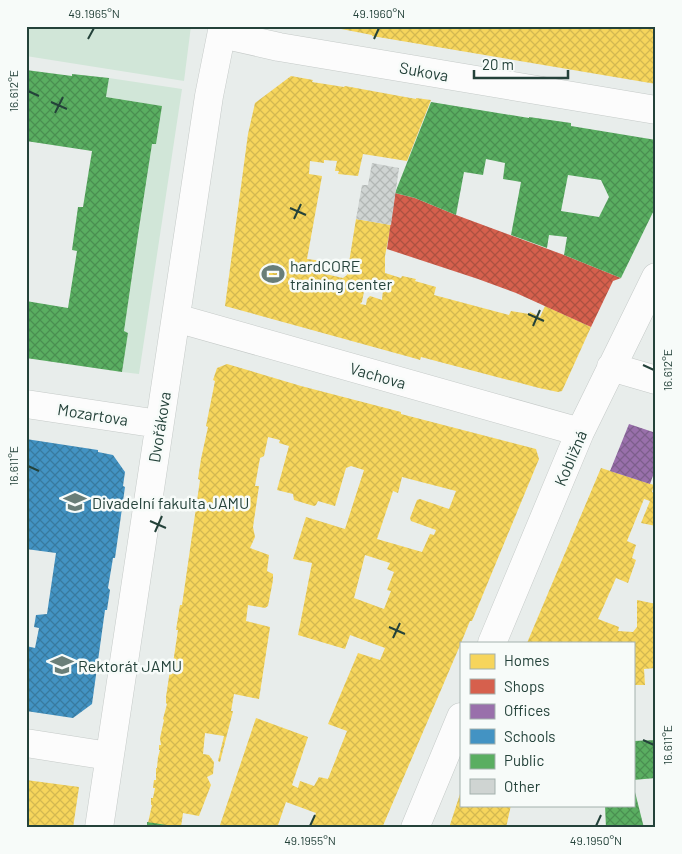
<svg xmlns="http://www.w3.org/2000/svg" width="682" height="854" viewBox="0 0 682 854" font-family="Barlow,sans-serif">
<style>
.green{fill:#d1e6d8}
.homes{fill:url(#homes-cross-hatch);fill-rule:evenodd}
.shops{fill:url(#shops-cross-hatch)}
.offices{fill:url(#offices-cross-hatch)}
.schools{fill:url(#schools-cross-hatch)}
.public{fill:url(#public-cross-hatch);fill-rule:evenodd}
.building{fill:url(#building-cross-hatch)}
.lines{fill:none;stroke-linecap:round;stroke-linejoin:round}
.street-casing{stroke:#c5cac8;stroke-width:29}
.street{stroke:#fcfcfc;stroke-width:28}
.ticks{fill:none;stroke:#24423a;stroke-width:2}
.labels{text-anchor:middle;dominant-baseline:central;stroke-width:5;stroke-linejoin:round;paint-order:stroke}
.street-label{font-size:16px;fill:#24423a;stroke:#f7fbf9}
.poi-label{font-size:16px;fill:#24423a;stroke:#f7fbf9;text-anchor:start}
.neatline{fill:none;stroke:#24423a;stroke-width:2}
.ticks-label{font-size:12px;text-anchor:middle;fill:#24423a}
</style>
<defs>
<pattern id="homes-cross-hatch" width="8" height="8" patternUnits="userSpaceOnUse" patternTransform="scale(1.25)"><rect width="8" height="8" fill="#f6d55c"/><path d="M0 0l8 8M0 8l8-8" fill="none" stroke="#d3b851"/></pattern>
<pattern id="shops-cross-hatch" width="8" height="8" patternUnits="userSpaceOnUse" patternTransform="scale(1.25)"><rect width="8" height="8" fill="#d6604d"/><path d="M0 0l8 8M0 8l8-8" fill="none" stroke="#ad5141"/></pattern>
<pattern id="offices-cross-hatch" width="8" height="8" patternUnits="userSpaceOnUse" patternTransform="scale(1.25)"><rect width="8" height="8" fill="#9970ab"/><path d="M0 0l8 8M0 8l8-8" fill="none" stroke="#7d5e8c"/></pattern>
<pattern id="schools-cross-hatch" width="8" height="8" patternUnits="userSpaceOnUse" patternTransform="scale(1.25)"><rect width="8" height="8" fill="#4393c3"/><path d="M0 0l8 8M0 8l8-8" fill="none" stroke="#387a9f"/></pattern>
<pattern id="public-cross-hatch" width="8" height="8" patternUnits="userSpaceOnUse" patternTransform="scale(1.25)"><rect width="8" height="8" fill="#5aae61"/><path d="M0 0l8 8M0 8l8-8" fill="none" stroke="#4a8f51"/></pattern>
<pattern id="building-cross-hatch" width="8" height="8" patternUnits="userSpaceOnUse" patternTransform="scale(1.25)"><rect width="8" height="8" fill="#cfd4d2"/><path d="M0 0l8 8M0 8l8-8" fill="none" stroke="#b2b7b5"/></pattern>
</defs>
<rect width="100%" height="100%" fill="#e8edeb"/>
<path class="green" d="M26,26H191L184,81L26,56Z
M109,78L182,89L139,374L122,372L128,333L124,331L152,144H156L162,106L106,97Z"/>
<path class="homes" d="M326,26H648L656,28V84L372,36V35Z
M291,76L313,80L312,82L344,87L345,86L416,99V98L431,100L407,161L363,154L358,176L338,174L339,171H335L337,161L324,160V163L310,161L309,174L322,176L307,259L323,261L321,273L343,278L347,275L356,219L391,225L385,256V273L401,278L402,276L416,279L415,281L436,287L434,295L509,315L511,311L529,314L530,312L540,317L545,306L591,327L562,391L558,392L539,388L421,357L420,360L417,359L225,306L248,134L255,103ZM365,286L383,289L382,300L370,296L367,299L366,305L360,304L362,302Z
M227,364L301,386L401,412V414L536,449L539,459L472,621H470L461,643L382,828H309L316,813L286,802L277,828H219L256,718L308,737L292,785L298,788L300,781L314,786L319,777L328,779L347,731L328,724L358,653L380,660L385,648L350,635L345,649L298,635L312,563L293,559L306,517L345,529L364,470L351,466L346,468L335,506L318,501L316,505L314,506L294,500L293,494L277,490L289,446L279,443L280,440L268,437L264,456L260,458L255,486H259L253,527L255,537L250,548L269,555L267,571L273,574V580L268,606L265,608L248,605L246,621L270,627L259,699L234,694L231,711H233L220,762L218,761L224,736L205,733L203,754L209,755L214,762L213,774L207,777L211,785L199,816L183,813L181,827L148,823L152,805H151V798H153L155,788H153L154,780H156V768H157L158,757L160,750H159V745H161L160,738L164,720L163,719L167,704L166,703V697L170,670H172L178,630H176L180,605H182L200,480L198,479L201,459L208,427L206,426L215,381L213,380L217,368ZM402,477L456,491L449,509L420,499L417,500L410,518L411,521L436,530L434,535L430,534L422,552L377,539L393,491L398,493ZM365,555L390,563L387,569L394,572L387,590L391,591L384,609L354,598Z
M601,468L654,485L652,492L656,494V526L641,523L650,501L644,499L627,541L636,545L632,558L636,560L628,583L616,578L598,619L619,627L618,631L633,632L637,627V600L656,604V668L644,669L645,685H633V643H527Z
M26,780L79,787L73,828H26Z
M460,794L461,805H511L506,828H449Z"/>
<path class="shops" d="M395,193L415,198L456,215L564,255L621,278L613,281L591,327L516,293L478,279L387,249Z"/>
<path class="offices" d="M629,424L656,433V473H654L650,484L610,471Z"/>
<path class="schools" d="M26,439L98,450V452L113,455L125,472L123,486L125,487L115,558H113L108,588L110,590L107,610H105L92,704L73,718L26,711V646L35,648L39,628L34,627L36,615L47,614L56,553L26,549L29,517H26Z"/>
<path class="public" d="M26,70L72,76V74L109,78L106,97L162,106L156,144H152L138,235L124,331L128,333L122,372L26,358V301L68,308L77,251L72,250L78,207H83L92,151L26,141Z
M431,102L529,118V117L571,123V126L656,140V206L621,278L564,255L567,237L549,235L547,248L511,235L521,182L503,179L505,163L486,159L483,175L464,172L456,215L415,198L395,193ZM568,175L601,180L609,197L599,217L561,211Z
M656,740V778L633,780V741Z
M633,784L644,828H606L605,805H633Z
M147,822L180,827V828H147Z"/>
<path class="building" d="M372,163L399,168L391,225L356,219L362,185H368Z"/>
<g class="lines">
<defs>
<path id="street" d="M222,34L279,47L656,110
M176,318L580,432
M611,367L656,380
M26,404L159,424
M492,643L580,432L656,277
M26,743L109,756
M99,828L209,96L223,26
M415,828L461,717"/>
</defs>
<use href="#street" class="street-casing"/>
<use href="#street" class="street"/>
</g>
<path class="ticks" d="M88,39L94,28M374,39L379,28M28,91L39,96M51,102L67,109M55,113L63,97M290,208L306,215M294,219L301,204M528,314L544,321M533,326L540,310M643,365L654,370M28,466L39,471M150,521L166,528M155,532L162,516M389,627L405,634M393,638L400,623M643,740L654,745M310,826L315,815M596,826L601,815"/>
<defs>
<symbol id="stadium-bare" viewBox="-9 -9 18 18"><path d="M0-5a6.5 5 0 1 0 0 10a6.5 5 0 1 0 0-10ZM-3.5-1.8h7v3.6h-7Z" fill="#697e78" stroke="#f7fbf9" stroke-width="2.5" paint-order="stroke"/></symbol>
<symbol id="university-bare" viewBox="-9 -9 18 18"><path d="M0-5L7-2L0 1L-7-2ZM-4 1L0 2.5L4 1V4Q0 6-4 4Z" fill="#697e78" stroke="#f7fbf9" stroke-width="2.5" paint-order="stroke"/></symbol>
</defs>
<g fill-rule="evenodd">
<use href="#stadium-bare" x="257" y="258" width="32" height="32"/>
<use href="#university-bare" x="59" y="486" width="32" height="32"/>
<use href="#university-bare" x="46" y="649" width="32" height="32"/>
</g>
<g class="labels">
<g class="street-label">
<text transform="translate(424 71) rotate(10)">Sukova</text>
<text transform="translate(378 375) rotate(16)">Vachova</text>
<text transform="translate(93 414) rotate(9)">Mozartova</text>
<text transform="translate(159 427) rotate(-81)">Dvořákova</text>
<text transform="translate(570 458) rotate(-67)">Kobližná</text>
</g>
<g class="poi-label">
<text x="290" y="265">hardCORE<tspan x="290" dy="18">training center</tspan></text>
<text x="92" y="502">Divadelní fakulta JAMU</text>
<text x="78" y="665">Rektorát JAMU</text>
</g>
</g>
<rect width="682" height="854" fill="none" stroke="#f7fbf9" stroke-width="55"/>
<rect x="460" y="642" width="175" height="165" fill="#f7fbf9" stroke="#a3b1ad"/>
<rect x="470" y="654" width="25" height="15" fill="#f6d55c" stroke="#a3b1ad"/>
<text x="504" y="666" font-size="15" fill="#24423a">Homes</text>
<rect x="470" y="679" width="25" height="15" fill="#d6604d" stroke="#a3b1ad"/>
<text x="504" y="692" font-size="15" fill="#24423a">Shops</text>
<rect x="470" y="704" width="25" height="15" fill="#9970ab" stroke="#a3b1ad"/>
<text x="504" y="716" font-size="15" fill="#24423a">Offices</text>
<rect x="470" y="729" width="25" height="15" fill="#4393c3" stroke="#a3b1ad"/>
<text x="504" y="742" font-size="15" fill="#24423a">Schools</text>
<rect x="470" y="754" width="25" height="15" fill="#5aae61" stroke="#a3b1ad"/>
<text x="504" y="766" font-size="15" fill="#24423a">Public</text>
<rect x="470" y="779" width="25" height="15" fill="#cfd4d2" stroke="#a3b1ad"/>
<text x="504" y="792" font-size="15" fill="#24423a">Other</text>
<path d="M474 70v8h94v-8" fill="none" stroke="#24423a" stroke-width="2.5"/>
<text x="482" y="70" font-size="15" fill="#24423a" stroke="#f7fbf9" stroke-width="4" paint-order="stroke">20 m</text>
<rect x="28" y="28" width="626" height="798" class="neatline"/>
<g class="ticks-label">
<text x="94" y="18">49.1965°N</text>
<text x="379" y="18">49.1960°N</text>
<text transform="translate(14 91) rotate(-90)" y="4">16.612°E</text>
<text transform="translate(668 370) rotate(-90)" y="4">16.612°E</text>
<text transform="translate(14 466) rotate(-90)" y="4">16.611°E</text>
<text transform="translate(668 745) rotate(-90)" y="4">16.611°E</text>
<text x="310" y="845">49.1955°N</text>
<text x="596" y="845">49.1950°N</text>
</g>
</svg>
